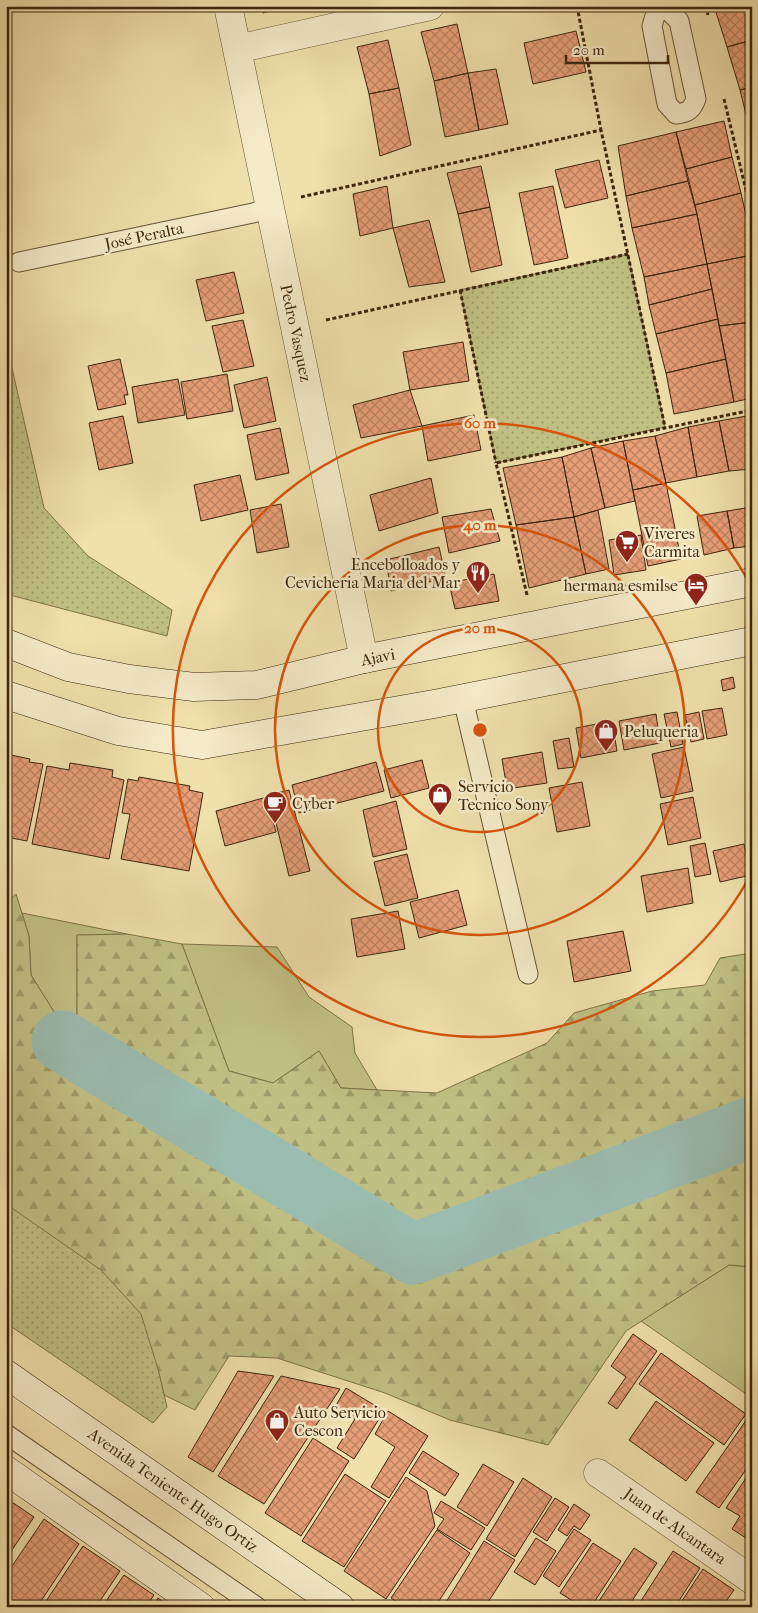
<svg xmlns="http://www.w3.org/2000/svg" width="758" height="1613" viewBox="0 0 758 1613" font-family="'IM FELL French Canon',serif">
<style>
.grass{fill:#c1c084;stroke:#7f7248}
.forest{fill:url(#forest-firs);stroke:#7f7248}
.park{fill:url(#park-dots);stroke:#7f7248}
.lines{fill:none;stroke-linecap:round;stroke-linejoin:round}
.river{stroke:#9bbcb0;stroke-width:61}
.building{fill:url(#building-cross-hatch);stroke:#3d250d}
.lane-casing{stroke:#6a5435;stroke-width:21}
.street-casing{stroke:#6a5435;stroke-width:29}
.secondary-casing{stroke:#3d250d;stroke-width:29}
.path{stroke:#3d250d;stroke-width:3;stroke-dasharray:4 2.5;stroke-linecap:butt}
.lane{stroke:#f5ebc9;stroke-width:19}
.street{stroke:#f5ebc9;stroke-width:28}
.secondary{stroke:#f5ebc9;stroke-width:28}
.ring{fill:none;stroke:#d7540c;stroke-width:2.5}
.labels{text-anchor:middle;dominant-baseline:central;stroke-width:5;stroke-linejoin:round;paint-order:stroke}
.street-label{font-size:16px;fill:#3d250d;stroke:#f5ebc9}
.poi-label{font-size:16px;fill:#3d250d;stroke:#f5ebc9;text-anchor:start}
.centre{fill:#d7540c;stroke:#f5ebc9;stroke-width:2.5}
.ring-label{font-size:15px;text-anchor:middle;font-weight:bold;fill:#d7540c;stroke:#f5ebc9;stroke-width:5;stroke-linejoin:round;paint-order:stroke}
</style>
<defs>
<pattern id="forest-firs" width="22" height="20" patternUnits="userSpaceOnUse" patternTransform="scale(1.25)"><rect width="22" height="20" fill="#c1c084"/><path d="M5 1l3.5 6h-7zM16 11l3.5 6h-7z" fill="#9e9c6a"/></pattern>
<pattern id="park-dots" width="8" height="8" patternUnits="userSpaceOnUse" patternTransform="scale(1.25)"><rect width="8" height="8" fill="#c1c084"/><path d="M2 2h.1M6 6h.1" fill="none" stroke="#9e9c6a" stroke-width="1.8" stroke-linecap="round"/></pattern>
<pattern id="building-cross-hatch" width="8" height="8" patternUnits="userSpaceOnUse" patternTransform="scale(1.25)"><rect width="8" height="8" fill="#e79f78"/><path d="M0 0l8 8M0 8l8-8" fill="none" stroke="#bc8161"/></pattern>
</defs>
<rect width="100%" height="100%" fill="#efe0ac"/>
<filter id="stains"><feTurbulence type="fractalNoise" baseFrequency=".004" numOctaves="4"/><feColorMatrix values="0 0 0 0 .2 0 0 0 0 .09 0 0 0 0 .02 0 0 0 .5 -.17"/></filter>
<radialGradient id="worn" r=".72"><stop offset=".6" stop-color="#630" stop-opacity="0"/><stop offset="1" stop-color="#630" stop-opacity=".3"/></radialGradient>
<path class="grass" d="M22,913L127,934L77,935V1023L56,1015L31,975L29,936Z
M182,944L277,947L309,997L352,1027L355,1053L377,1090L341,1088L319,1051L273,1083L229,1071Z
M729,1265L752,1267V1398L641,1321Z"/>
<path class="forest" d="M16,894L29,936L31,975L56,1015L77,1023V935L127,934L182,944L229,1071L273,1083L319,1051L341,1088L437,1093L547,1043L574,1013L652,991L705,985L720,958L752,953V1267L729,1265L626,1331L548,1445L450,1420L385,1393L277,1358L229,1356L195,1410L164,1395L158,1369L6,1202V903Z"/>
<path class="park" d="M628,254L665,427L496,463L460,290Z
M6,342L44,508L88,556L172,610L167,636L6,594Z
M6,1202L9,1206L101,1270L141,1314L158,1369L167,1407L153,1423L6,1323Z"/>
<g class="lines">
<path class="river" d="M62,1041L413,1254L752,1127"/>
</g>
<path class="building" d="M261,6H291L263,13Z
M714,6H752V40L727,47Z
M457,24L468,73L434,81L421,32Z
M576,31L586,72L533,84L524,43Z
M388,40L399,88L369,94L357,47Z
M752,40V87L740,90L727,47Z
M496,69L508,124L479,130L468,73Z
M468,73L479,130L445,137L434,81Z
M752,87V139L740,90Z
M399,88L411,145L380,156L369,94Z
M724,121L732,157L686,169L676,132Z
M676,132L688,181L626,196L618,146Z
M732,157L741,193L695,205L686,169Z
M599,160L608,198L565,208L555,170Z
M481,166L490,207L458,214L447,173Z
M688,181L697,214L632,228L626,196Z
M387,186L393,228L360,236L353,194Z
M553,186L568,258L534,265L519,193Z
M741,193L752,242V255L707,264L695,205Z
M490,207L502,265L471,272L458,214Z
M697,214L707,264L644,277L632,228Z
M429,220L445,282L409,287L393,228Z
M752,255V322L719,326L707,264Z
M707,264L712,289L649,305L644,277Z
M234,272L244,313L206,321L196,280Z
M712,289L718,319L656,334L649,305Z
M718,319L726,359L666,373L656,334Z
M243,320L254,366L223,372L212,326Z
M752,322V398L734,402L719,326Z
M463,342L469,381L410,390L403,352Z
M120,359L128,395H124L126,404L98,410L88,366Z
M726,359L734,402L674,414L666,373Z
M227,374L233,411L187,419L181,382Z
M267,377L276,421L244,428L234,385Z
M178,379L185,415L138,423L132,387Z
M410,390L422,426L361,438L353,405Z
M474,415L481,450L428,461L422,426Z
M752,415V469L729,471L719,421Z
M123,416L133,463L99,470L89,423Z
M719,421L729,471L697,477L688,427Z
M688,427L697,477L666,483L655,436Z
M280,428L289,473L256,480L247,435Z
M655,436L666,483L633,490L623,441Z
M623,441L635,501L605,508L591,448Z
M591,448L605,508L574,517L562,457Z
M562,457L574,517L516,525L503,468Z
M240,475L248,510L201,521L194,485Z
M431,478L438,513L379,531L370,495Z
M666,483L681,559L648,566L633,490Z
M281,504L289,547L257,553L250,510Z
M752,507V546L734,548L727,511Z
M491,509L500,541L449,553L442,517Z
M598,510L609,569L586,574L574,517Z
M727,511L734,548L704,555L697,516Z
M574,517L586,574L529,588L516,525Z
M641,535L646,570L614,575L609,540Z
M439,547L446,578L391,591L386,560Z
M494,574L499,601L455,609L449,583Z
M733,677L735,688L723,691L721,680Z
M722,708L727,735L707,739L702,711Z
M677,712L683,744L671,747L664,714Z
M699,712L704,739L691,742L685,715Z
M656,714L660,743L624,750L619,721Z
M612,721L617,751L581,758L576,728Z
M569,738L574,767L558,769L553,741Z
M684,747L693,791L661,798L652,754Z
M542,752L547,783L507,789L502,759Z
M6,754L30,759L29,762L43,764L27,841L6,837Z
M422,760L429,788L391,798L384,770Z
M376,762L384,791L299,813L292,785Z
M70,763L113,770L112,777L124,780L109,859L32,844L47,766L69,770Z
M139,777L190,786L189,790L203,793L189,871L121,859L130,814L122,813L128,779L138,781Z
M582,782L590,826L557,832L549,788Z
M289,790L310,871L289,876L269,795Z
M267,797L276,832L225,846L216,811Z
M693,797L701,838L668,845L660,804Z
M396,801L407,849L373,857L363,810Z
M705,843L711,874L695,877L690,846Z
M744,844L751,875L720,882L713,851Z
M407,854L418,898L385,906L374,862Z
M688,868L693,903L647,912L641,876Z
M458,890L467,925L419,938L410,902Z
M398,911L405,949L357,957L351,919Z
M623,931L631,971L574,982L567,941Z
M633,1334L657,1351L617,1409L608,1403L626,1377L611,1366Z
M661,1353L746,1414L724,1445L639,1384Z
M238,1371L274,1376L213,1472L188,1457Z
M281,1376L340,1389L264,1504L218,1476Z
M346,1388L384,1411L354,1459L337,1448L355,1419L335,1407Z
M656,1401L714,1443L686,1481L629,1440Z
M388,1411L428,1436L389,1498L371,1487L395,1447L375,1434Z
M749,1416L752,1418V1461L719,1508L696,1492Z
M313,1438L349,1461L301,1536L265,1513Z
M423,1451L459,1474L445,1496L409,1473Z
M483,1464L514,1482L487,1526L457,1507Z
M752,1469V1542L732,1529L740,1516L726,1508Z
M345,1474L386,1501L344,1567L302,1541Z
M406,1477L427,1491L435,1526L386,1599L344,1571Z
M523,1478L552,1497L515,1557L486,1539Z
M555,1498L569,1507L547,1541L533,1532Z
M9,1500L34,1517L6,1559V1503Z
M441,1501L485,1528L471,1550L437,1529L444,1519L434,1513Z
M574,1504L590,1515L580,1530L574,1526L567,1536L558,1530Z
M44,1519L79,1544L37,1607H6V1575Z
M574,1529L591,1540L559,1587L543,1576Z
M437,1530L470,1553L435,1607H404L391,1598Z
M536,1538L556,1551L535,1585L514,1572Z
M484,1541L515,1560L485,1607H443Z
M593,1543L621,1561L591,1607H582L560,1593Z
M83,1546L120,1571L96,1607H42Z
M634,1548L657,1563L628,1607H595Z
M673,1551L700,1568L675,1607H637Z
M703,1569L734,1590L722,1607H678Z
M124,1575L154,1595L146,1607H102Z
M158,1598L170,1607H153Z"/>
<g class="lines">
<defs>
<path id="lane" d="M658,6L652,26L667,104L676,114C687,113 692,110 696,99L679,21L664,6
M19,262L253,213L269,208
M463,699L528,974
M6,1434L257,1607"/>
<path id="street" d="M228,6L364,659
M237,49L430,6
M598,1473L752,1580"/>
<path id="secondary" d="M6,643L68,667L129,679L194,687L257,685L364,659L752,582
M6,695L118,731L202,745L434,704L752,641
M6,1374L340,1607
M6,1470L201,1607"/>
</defs>
<use href="#lane" class="lane-casing"/>
<use href="#street" class="street-casing"/>
<use href="#secondary" class="secondary-casing"/>
<path class="path" d="M577,6L601,130
M706,6L708,15
M724,99L752,215
M301,197L601,130L665,427
M460,290L496,463
M326,320L628,254
M527,595L496,463L752,410"/>
<use href="#lane" class="lane"/>
<use href="#street" class="street"/>
<use href="#secondary" class="secondary"/>
</g>
<g class="ring">
<circle cx="480" cy="730" r="102"/>
<circle cx="480" cy="730" r="205"/>
<path d="M751 874A307 307 0 1 1 751 586"/>
</g>
<defs>
<symbol id="supermarket-pin" viewBox="-11 -11 22 30"><path d="M0 17L-7.5 6A9.5 9.5 0 1 1 7.5 6Z" fill="#8f2418" stroke="#f5ebc9"/><path d="M-6-5.5h2.5l.6 2H6L4.5 2H-2.5L-4.4-4H-6ZM-1.5 3.2a1.3 1.3 0 1 0 .1 0ZM3 3.2a1.3 1.3 0 1 0 .1 0Z" fill="#fff"/></symbol>
<symbol id="restaurant-pin" viewBox="-11 -11 22 30"><path d="M0 17L-7.5 6A9.5 9.5 0 1 1 7.5 6Z" fill="#8f2418" stroke="#f5ebc9"/><path d="M-5-6h1v4h1v-4h1v4h1v-4h1v5L-1.5 .5V6h-2V.5L-5-1ZM5-6V6H3V1.5H1.5Q1.5-4 5-6Z" fill="#fff"/></symbol>
<symbol id="hotel-pin" viewBox="-11 -11 22 30"><path d="M0 17L-7.5 6A9.5 9.5 0 1 1 7.5 6Z" fill="#8f2418" stroke="#f5ebc9"/><path d="M-6-4.5h1.5V1H6V5H4.5V3h-9V5H-6ZM-4 0a1.8 1.8 0 1 1 3.6 0ZM.5 0V-2.5h3Q6-2.5 6 0Z" fill="#fff"/></symbol>
<symbol id="shop-pin" viewBox="-11 -11 22 30"><path d="M0 17L-7.5 6A9.5 9.5 0 1 1 7.5 6Z" fill="#8f2418" stroke="#f5ebc9"/><path d="M-5-2.5h2.3a2.7 3.5 0 0 1 5.4 0H5L5.5 6h-11ZM-1.5-2.5h3a1.5 2.3 0 0 0-3 0Z" fill="#fff"/></symbol>
<symbol id="cafe-pin" viewBox="-11 -11 22 30"><path d="M0 17L-7.5 6A9.5 9.5 0 1 1 7.5 6Z" fill="#8f2418" stroke="#f5ebc9"/><path d="M-5.5-4.5H6V0H3Q3 3.5 0 3.5H-2.5Q-5.5 3.5-5.5 0ZM3-3.2v2h1.7v-2ZM-6 4.5H4V6H-6Z" fill="#fff"/></symbol>
</defs>
<g fill-rule="evenodd">
<use href="#supermarket-pin" x="613" y="528" width="28" height="38"/>
<use href="#restaurant-pin" x="464" y="559" width="28" height="38"/>
<use href="#hotel-pin" x="682" y="571" width="28" height="38"/>
<use href="#shop-pin" x="592" y="717" width="28" height="38"/>
<use href="#shop-pin" x="426" y="781" width="28" height="38"/>
<use href="#cafe-pin" x="261" y="789" width="28" height="38"/>
<use href="#shop-pin" x="263" y="1407" width="28" height="38"/>
</g>
<g class="labels">
<g class="street-label">
<text transform="translate(144 236) rotate(-12)">José Peralta</text>
<text transform="translate(296 333) rotate(78)">Pedro Vasquez</text>
<text transform="translate(378 657) rotate(-11)">Ajavi</text>
<text transform="translate(173 1490) rotate(35)">Avenida Teniente Hugo Ortiz</text>
<text transform="translate(675 1526) rotate(35)">Juan de Alcantara</text>
</g>
<g class="poi-label">
<text x="644" y="533">Viveres<tspan x="644" dy="18">Carmita</tspan></text>
<text x="460" y="564" text-anchor="end">Encebolloados y<tspan x="460" dy="18">Cevicheria Maria del Mar</tspan></text>
<text x="678" y="585" text-anchor="end">hermana esmilse</text>
<text x="624" y="731">Peluqueria</text>
<text x="458" y="786">Servicio<tspan x="458" dy="18">Tecnico Sony</tspan></text>
<text x="292" y="803">Cyber</text>
<text x="294" y="1412">Auto Servicio<tspan x="294" dy="18">Cescon</tspan></text>
</g>
</g>
<circle cx="480" cy="730" r="8" class="centre"/>
<g class="ring-label">
<text x="480" y="428">60 m</text>
<text x="480" y="530">40 m</text>
<text x="480" y="633">20 m</text>
</g>
<rect width="758" height="1613" fill="none" stroke="#efe0ac" stroke-width="25"/>
<rect x="8" y="8" width="743" height="1598" fill="none" stroke="#3d250d" stroke-width="2.5"/>
<rect x="12" y="12" width="733" height="1588" fill="none" stroke="#3d250d"/>
<path d="M566 55v8h102v-8" fill="none" stroke="#3d250d" stroke-width="2.5"/>
<text x="573" y="55" font-size="15" fill="#3d250d" stroke="#f5ebc9" stroke-width="4" paint-order="stroke">20 m</text>
<rect width="100%" height="100%" filter="url(#stains)"/>
<rect width="100%" height="100%" fill="url(#worn)"/>
</svg>
